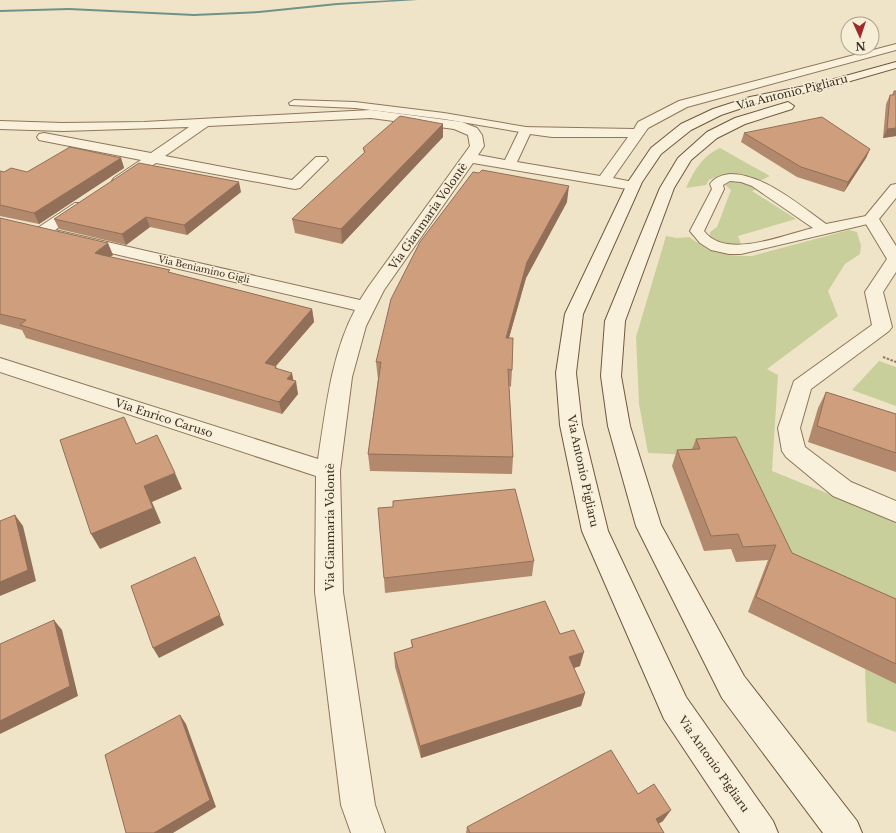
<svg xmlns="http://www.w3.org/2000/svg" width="896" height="833" viewBox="0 0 896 833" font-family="'Libre Baskerville',serif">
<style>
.green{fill:#c9cf9b}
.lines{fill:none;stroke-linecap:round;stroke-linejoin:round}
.stream{fill:#6f938a;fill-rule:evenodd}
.service-casing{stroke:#8d765c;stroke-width:2}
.minor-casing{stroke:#8d765c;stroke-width:2}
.secondary-casing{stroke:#6f573f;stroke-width:2}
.path{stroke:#8d765c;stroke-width:2;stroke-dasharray:2.5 1.5;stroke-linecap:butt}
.service{fill:#faf1dc;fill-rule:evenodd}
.minor{fill:#faf1dc;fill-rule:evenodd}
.secondary{fill:#faf1dc;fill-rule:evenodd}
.wall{fill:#b2896c}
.shaded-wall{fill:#916f58}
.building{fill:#cf9f7d;stroke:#916f58}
.labels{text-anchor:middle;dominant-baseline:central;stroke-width:3;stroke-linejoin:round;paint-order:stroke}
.far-street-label{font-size:9px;fill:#3d2e20;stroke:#f7eed8}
.street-label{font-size:11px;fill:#3d2e20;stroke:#f7eed8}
</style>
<rect width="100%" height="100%" fill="#f0e4c8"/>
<path class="green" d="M720,148L770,176L760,181C743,173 725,172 709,180L706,185L686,188C694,171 702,156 720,148Z
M736,181L747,183L756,189L752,191L796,219L738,236L741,244C730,250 719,243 710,236V232L717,227L731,190L724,184Z
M849,230L857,232L861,246L860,254L845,264L828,291L838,316L767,369L778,375L772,471L896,521V620L778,567L690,455L648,453L639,404L636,337L666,236L677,238L689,237C709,251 727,257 752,256Z
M879,361L896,367V406L852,390Z
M865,669L896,684V732L867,722Z"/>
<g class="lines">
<path class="stream" d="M394,0H418L337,5L259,13L194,16L69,10L0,12V10L69,8L194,14L259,11L337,3Z"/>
<defs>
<path id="service" d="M294,100L355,102L444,113L526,127L532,130L526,133L444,119L355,108L290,105L289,103Z
M730,174C764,174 799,205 826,224L871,215L876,216L878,219L876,222L741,254H729L711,250L700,243L690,231L712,189L710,184C715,177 722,175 730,174ZM730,181L741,182L752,186L813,228C783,235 726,260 704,231L724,189L723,185Z"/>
<path id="minor" d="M896,44V50L687,107L648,128L613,178L638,183L640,186L638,189L633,190L473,163L384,290L366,326L352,377L340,471L343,592L375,805L385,833H351L341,805L315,592L316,476L0,372V358L318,459C326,409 331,355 355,310L42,237L36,235L34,232L36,229L75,203H85L88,206L85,209L55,230L360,300L369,286L470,146L468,135L454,129L371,118L208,126L165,156L292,180L316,157H326L328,160L300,188L295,189L156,163L124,184H114L112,181L114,178L141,160L44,141L39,140L37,137L39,134L44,133L151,153L189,127L63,131L0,129V121L63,123L144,122L371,110L462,122L477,128L482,135L484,146L478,155L505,160L521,127L634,129L638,122L679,101ZM530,134L552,137H628L600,176L517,162Z
M896,184V198L879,219L896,246V272L883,292L892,327L889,331L811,389L800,428L805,447L851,482L896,501V522L833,496L786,457L782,451L778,428L794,381L872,325L865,292L887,259L863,219L891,185Z"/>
<path id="secondary" d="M896,62V68L826,88L757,103L721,115L691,130L661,154L642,182L583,314L576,373L582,425L608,531L686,697L773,821L778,833H740L664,719L582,531L560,425L556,373L565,314L628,182L651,148L681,124L713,109L750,97L820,83Z
M788,102L794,106L792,109L745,124L717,138L691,160L674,188L625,321L621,376L630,426L661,525L744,676L857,821L862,833H823L722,698L636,526L608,426L601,376L605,321L660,188L678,158L707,132L735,118Z"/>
</defs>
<use href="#service" class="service-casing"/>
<use href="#minor" class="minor-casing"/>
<use href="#secondary" class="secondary-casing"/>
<path class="path" d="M883,357L896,362"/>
<use href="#service" class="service"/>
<use href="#minor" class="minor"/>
<use href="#secondary" class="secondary"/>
</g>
<path class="wall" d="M894,91L896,136L883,138L886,104L890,95H892Z
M443,124V137L342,244L295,233L292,219L364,153L363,148Z
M744,133L870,149L866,158L844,192L797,177L741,142Z
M121,158L124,168L39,224L0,216V171L4,172H27Z
M241,192L187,235L150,227L126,245L59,229L54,219Z
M567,202L526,278L509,338L512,370L511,387L509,386L513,457L512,474L370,471L368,454L378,379L376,362Z
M0,218L113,255L110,257L312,309L314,322L276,366L277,369L294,381L298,394L282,414L26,338L22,330L0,324Z
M826,392L896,414V472L808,442L818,408Z
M696,439L792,553L896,599V684L748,612L768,560L736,562L731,549L704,551L672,466L677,450L692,449Z
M534,561L532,576L385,593L384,578Z
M560,634L580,666L574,668L585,693L581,706L421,758L395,667L394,653L412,648L411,640Z
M638,794L663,821L658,824L664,833H466L467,827Z"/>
<path class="shaded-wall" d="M443,124V137L342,244L341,229Z
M896,128V136L883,138L887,129Z
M870,149L866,158L844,192L848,182Z
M121,158L124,168L39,224L34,213Z
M239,182L241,192L187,235L184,225Z
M569,186L567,202L526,278L504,355L506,338L527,262Z
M146,217L150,227L126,245L122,234Z
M108,243L113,255L100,265L95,253Z
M312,309L314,322L268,375L265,363Z
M292,373L294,383L296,381L298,394L282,414L279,402L287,379Z
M175,473L182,489L152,502L161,523L100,549L91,534L144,486Z
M15,515L23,526L36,581L0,596V582Z
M195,557L224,625L159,658L153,648Z
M54,620L62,630L78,696L0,734V721Z
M584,652L580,666L565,671L569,657Z
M585,693L581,706L421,758L420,746Z
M180,715L186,724L216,807L173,833H154Z
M671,810L663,821L648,830L656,819Z"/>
<path class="building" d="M894,91H896V128L887,129L890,95H894Z
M400,116L443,124L341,229L292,219L365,152L363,148Z
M822,117L870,149L848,182L801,167L744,133Z
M70,147L121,158L34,213L0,205V171L4,172L11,168L27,172Z
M139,163L239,182L184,225L146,217L122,234L54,219Z
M482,170L569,186L527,262L506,338H513L512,370L508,369L513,457L368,454L381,362H376L391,299L420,242L473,172L479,173Z
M0,218L108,243L95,253L102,255L170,270L168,272L312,309L265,363L276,366L275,368L292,373L287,379L296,381L279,402L20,325L26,320L0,314Z
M826,392L896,414V453L817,426Z
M124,417L136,444L157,435L175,473L144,486L153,508L91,534L60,440Z
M736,437L792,553L896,599V664L756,597L776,545L743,547L738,534L711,536L677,450L700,449L696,439Z
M515,489L534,561L384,578L378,508L393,507V501Z
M15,515L28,570L0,582V521Z
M195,557L220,615L153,648L131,586Z
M545,601L560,634L574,630L584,652L569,657L585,693L420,746L394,653L413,647L411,640Z
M54,620L70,686L0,721V644Z
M180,715L210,800L154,833H126L105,755Z
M611,750L638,794L654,784L671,810L656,819L664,833H470L467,827Z"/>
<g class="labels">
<g class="far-street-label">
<text transform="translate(204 269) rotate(13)">Via Beniamino Gigli</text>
</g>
<g class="street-label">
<text transform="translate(792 92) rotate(-14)">Via Antonio Pigliaru</text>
<text transform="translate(428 216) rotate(-55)">Via Gianmaria Volontè</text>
<text transform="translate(164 418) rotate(18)">Via Enrico Caruso</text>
<text transform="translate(583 471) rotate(78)">Via Antonio Pigliaru</text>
<text transform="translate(330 527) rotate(-90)">Via Gianmaria Volontè</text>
<text transform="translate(714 764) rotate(55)">Via Antonio Pigliaru</text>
</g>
</g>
<g transform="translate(860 36) rotate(177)"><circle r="19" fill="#f7eed8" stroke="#ada18e"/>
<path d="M0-3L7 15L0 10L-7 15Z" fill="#9e2a2b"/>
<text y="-6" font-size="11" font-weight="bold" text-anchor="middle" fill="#3d2e20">N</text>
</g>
</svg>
